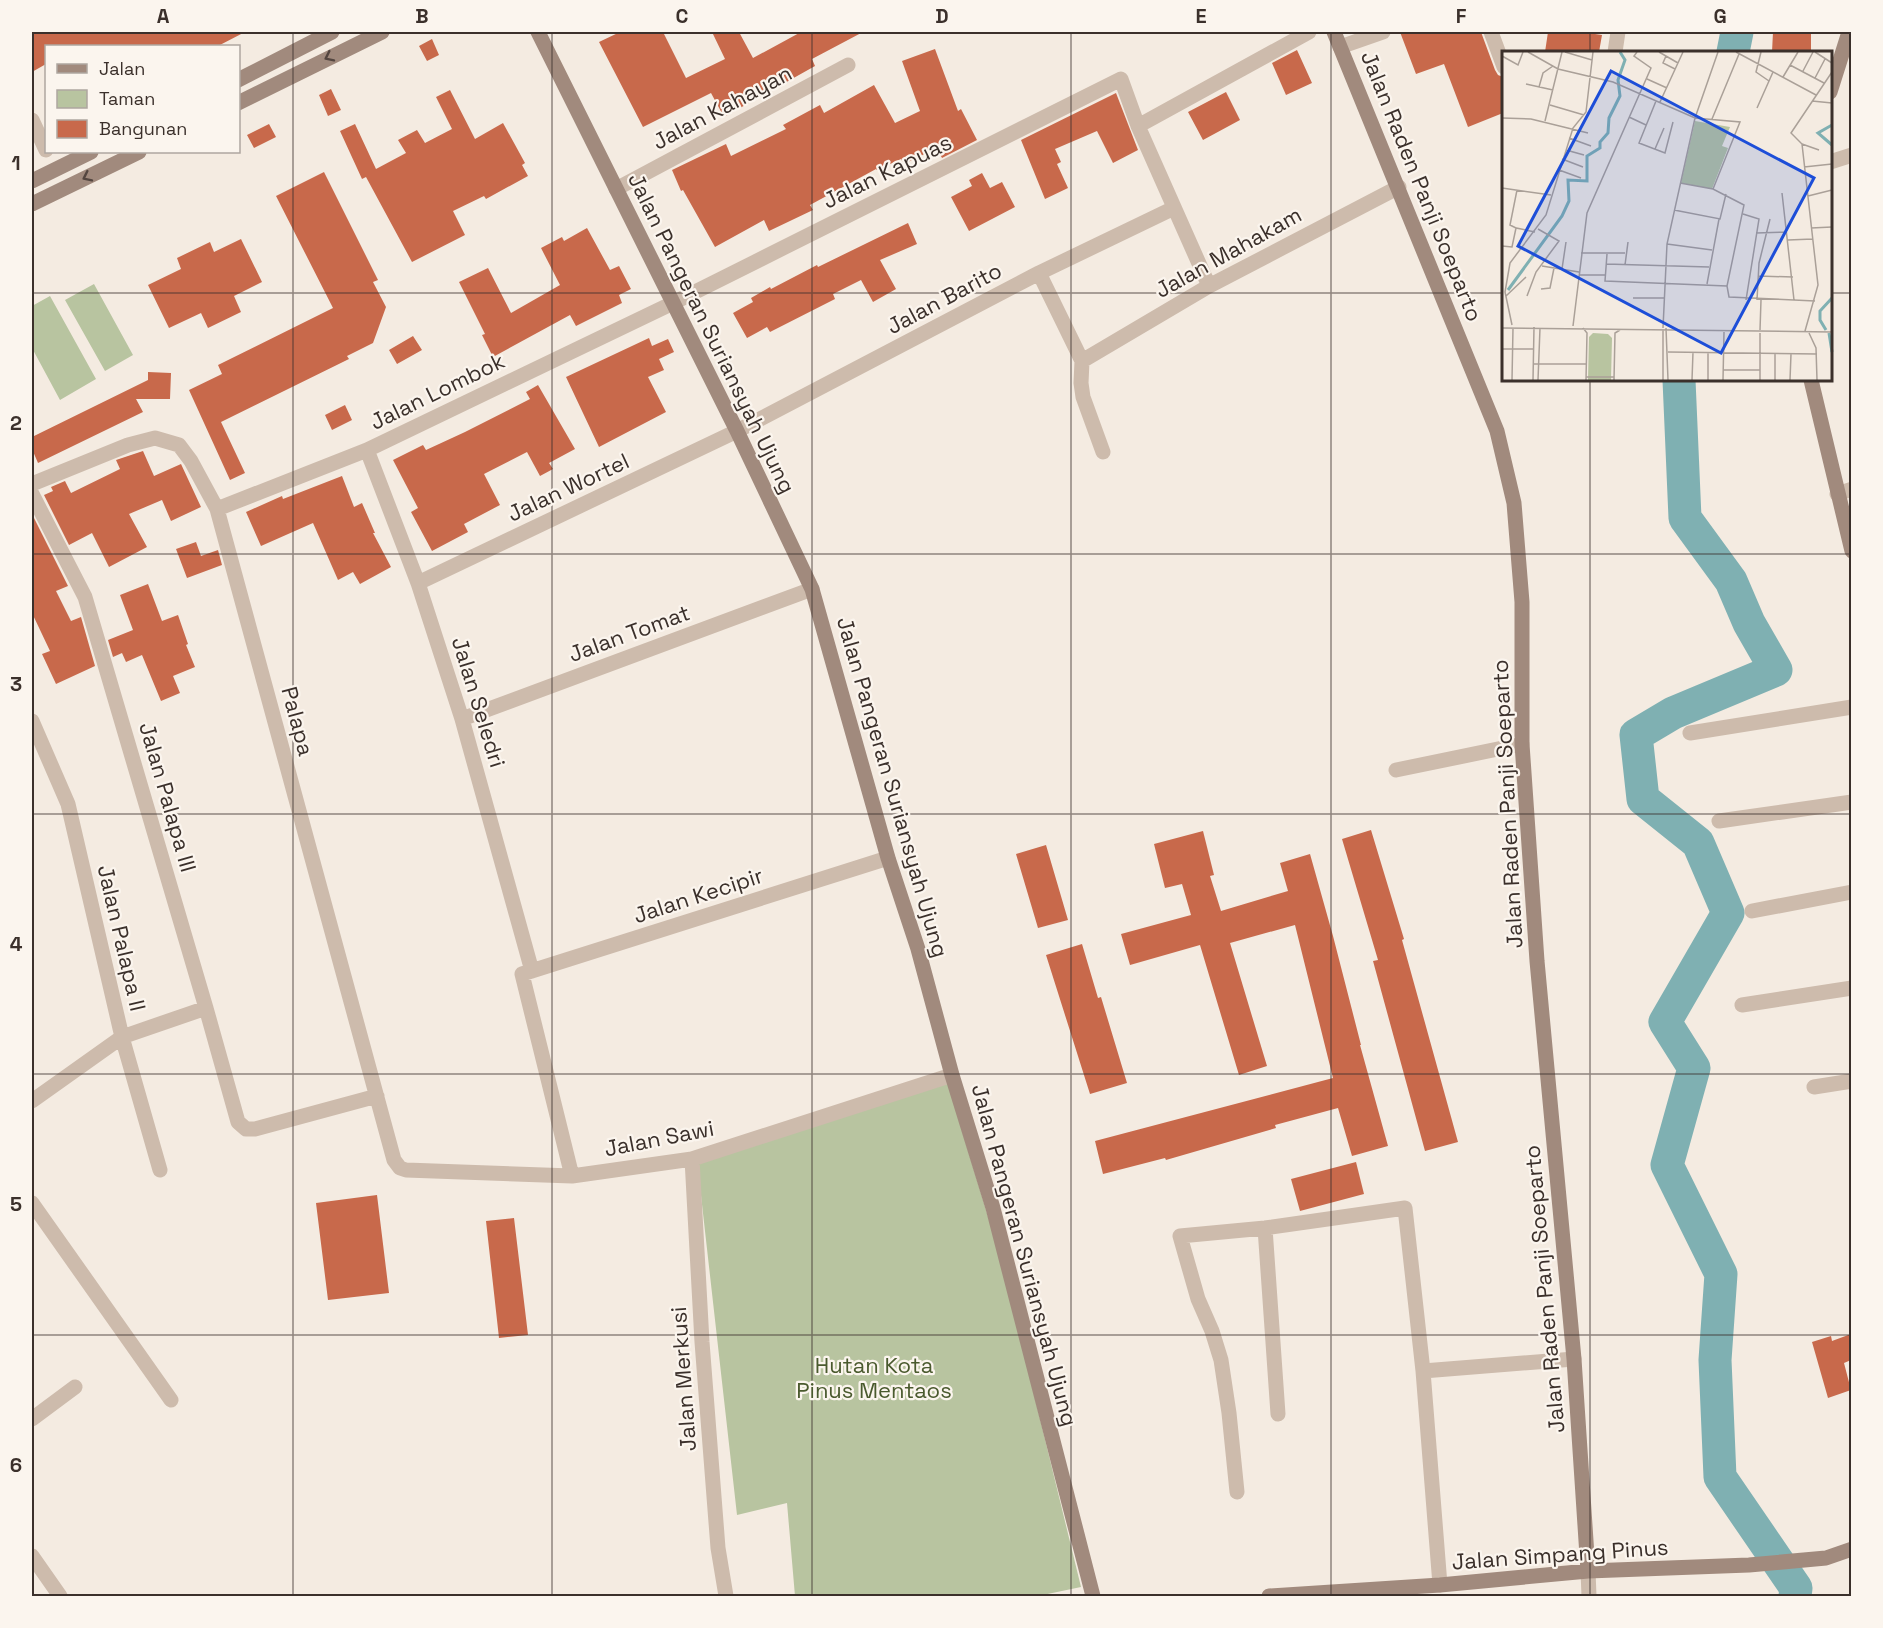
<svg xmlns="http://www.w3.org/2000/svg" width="1883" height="1628" viewBox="0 0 1883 1628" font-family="'Space Grotesk',sans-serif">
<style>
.green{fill:#b8c4a0}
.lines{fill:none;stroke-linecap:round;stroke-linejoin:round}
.river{stroke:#7fb0b2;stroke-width:33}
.building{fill:#c8694b}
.street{stroke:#cdbbac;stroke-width:15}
.secondary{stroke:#a18a7d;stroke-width:15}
.oneway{stroke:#544640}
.grid{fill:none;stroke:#3b302b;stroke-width:1.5;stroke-opacity:0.55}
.labels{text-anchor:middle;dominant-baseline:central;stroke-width:4.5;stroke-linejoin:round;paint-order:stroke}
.street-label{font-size:22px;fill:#3b302b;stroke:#fbf5ee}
.park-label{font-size:22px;fill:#4a5a2e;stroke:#fbf5ee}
.inset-river{fill:none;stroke:#7fb0b2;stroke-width:3}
.inset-road{fill:none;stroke:#aaa098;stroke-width:1.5}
.view{fill:#1d4ed8;fill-opacity:0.15;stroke:#1d4ed8;stroke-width:3}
.inset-edge{fill:none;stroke:#3b302b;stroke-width:3}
.neatline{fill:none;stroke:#3b302b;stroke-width:2}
.grid-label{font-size:20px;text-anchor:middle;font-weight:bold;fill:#3b302b}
</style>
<rect width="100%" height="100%" fill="#f4ebe1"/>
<path class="green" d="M94,284L133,355L105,371L65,300Z
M50,296L96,379L60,400L32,348V306Z
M947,1081L1002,1263L1081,1587L1038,1596H795L787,1503L737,1515L697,1160Z"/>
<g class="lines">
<path class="river" d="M1733,52L1737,32
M1679,380L1685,518L1731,581L1749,623L1776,670L1673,713L1636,735L1643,799L1698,843L1728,913L1665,1022L1694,1068L1667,1165L1721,1274L1715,1360L1720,1477L1796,1588L1795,1596"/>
</g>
<path class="building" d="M32,32H245L218,46H46V64L32,72Z
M620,32H663L686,78L725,59L712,32H739L753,58L801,32H863L812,59L815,66L724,117L711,93L643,127L599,42Z
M1400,32H1481L1495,70L1498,75L1503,77V113L1468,127L1444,64L1416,74Z
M1548,32H1581L1602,35L1599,52H1545Z
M1773,32H1811V52H1772Z
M432,39L439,55L427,61L419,46Z
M935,49L958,111L961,109L977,140L942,158L937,148L904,164L901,159L877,170L876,169L810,205L813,210L769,231L764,220L715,247L683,190L681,191L672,170L726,144L731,156L786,129L783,125L820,105L824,113L874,85L895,123L920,111L902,61Z
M1297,50L1312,83L1286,95L1272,63Z
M331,89L341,110L328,116L319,95Z
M450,90L475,139L503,123L525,163L522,165L528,176L486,199L484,196L453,211L465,235L412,262L366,177L362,179L340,131L355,124L376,169L406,153L398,140L417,130L425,143L452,129L436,97Z
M1226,92L1240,120L1203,140L1188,112Z
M1116,93L1138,150L1113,163L1097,131L1055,149L1061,162L1057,164L1068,188L1045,199L1021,140Z
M269,124L276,137L254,148L247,135Z
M324,172L378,280L373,282L386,307L373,343L347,356L349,359L221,422L245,473L230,480L189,390L222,374L218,365L333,308L276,196Z
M982,173L990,188L1002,182L1015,207L969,231L951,197L972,186L969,180Z
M908,223L917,244L880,260L896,289L873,302L861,280L833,294L835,299L770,332L767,327L747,338L733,313L753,302L751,298L770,287L771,289L817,265L818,267Z
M587,228L610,270L619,266L631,289L619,295L622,303L576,326L570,315L493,357L482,335L485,334L459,282L488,268L511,313L560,285L541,248L562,237L564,241Z
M241,239L262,282L234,296L241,312L208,328L201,313L169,328L148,285L181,269L177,258L210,242L214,252Z
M413,336L422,350L397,364L389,350Z
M649,338L652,346L668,339L674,352L659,359L664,370L648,377L666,412L599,447L566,377Z
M148,372L171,373L170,399H136L143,412L38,463L32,449V437L148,380Z
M538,385L575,449L549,463L553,469L540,476L527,452L484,474L500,505L464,524L468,532L432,551L411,512L418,508L393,460L423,445L426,450L465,432L530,399L526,392Z
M345,405L352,420L332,430L325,415Z
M143,451L154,476L181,464L201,507L171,521L162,500L129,514L147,547L109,567L92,533L69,545L44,495L53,491L51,487L65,481L71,493L120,469L116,460Z
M342,476L354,507L362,503L375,533H373L391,567L360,584L353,572L338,580L313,523L261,546L246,512L282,496L283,499Z
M32,514L68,586L56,591L71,621L81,617L95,666L56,684L42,654L50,651L32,613Z
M196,542L201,556L218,550L222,565L187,578L176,549Z
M148,584L162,621L178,615L188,644L186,645L195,667L173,676L180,693L161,701L142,655L126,662L122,653L113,657L108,640L133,630L120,595Z
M1371,830L1404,939L1402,940L1458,1142L1425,1151L1373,961L1378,960L1342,839Z
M1203,831L1214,875L1210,876L1221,911L1288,891L1280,863L1310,854L1333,936L1361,1045H1360L1388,1146L1352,1156L1338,1108L1275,1125L1276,1128L1166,1160L1165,1158L1103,1174L1095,1141L1333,1078L1295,925L1230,943L1267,1066L1239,1075L1200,945L1130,965L1121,934L1191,915L1182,884L1165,888L1154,844Z
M1046,845L1068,920L1038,928L1016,854Z
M1082,944L1098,998L1101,997L1127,1083L1090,1094L1046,955Z
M1356,1162L1364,1194L1300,1211L1291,1179Z
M377,1195L389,1293L328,1300L316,1203Z
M514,1218L528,1335L499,1338L486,1221Z
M1851,1334V1360L1844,1363L1851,1390L1828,1398L1812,1342L1831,1336L1832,1341Z"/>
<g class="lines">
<path class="street" d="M1491,32L1504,67
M1340,47L1383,32
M1615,52L1618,32
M32,120L46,150
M1138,126L1309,32
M1830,162L1852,155
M616,189L848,65
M1039,273L1082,361L1081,383L1083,397L1103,452
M1082,361L1209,286L1399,187
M367,450L418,583L462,719L532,971
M32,484L128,445L155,438L179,445L191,461L217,509L394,1160L400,1168L406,1170L572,1176L692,1159L952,1075
M32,494L85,597L206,1008L238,1122L246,1129H255L377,1096
M1837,494L1852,489
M217,509L367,450L673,303L1121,79L1138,126L1209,286
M418,583L737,431L1039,273L1174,208
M462,719L812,589
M32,721L68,804L122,1037L160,1170
M1690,733L1852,707
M1396,770L1522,744
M1719,821L1852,802
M1752,911L1852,892
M1742,1005L1852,988
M1814,1087L1852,1081
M32,1101L122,1037L206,1008
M692,1159L702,1342L718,1548L726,1596
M572,1176L522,974L888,858
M32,1203L171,1400
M1265,1228L1278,1414
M1423,1371L1574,1359
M32,1419L75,1387
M1237,1492L1229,1413L1221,1360L1212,1331L1198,1299L1180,1236L1265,1228L1405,1208L1423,1371L1440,1585
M32,1556L60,1596
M1588,1571L1589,1596"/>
<path class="secondary" d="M538,32L737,431L812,589L888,858L918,949L952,1075L993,1208L1093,1596
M1334,32L1497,431L1514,503L1522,602V744L1537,961L1574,1359L1588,1571
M238,80L332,32
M1830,92L1849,32
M238,103L382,32
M32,181L91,152
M32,204L139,152
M1811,380L1852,551
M1269,1596L1440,1585L1588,1571L1749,1565L1826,1558L1852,1549"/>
</g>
<defs><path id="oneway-chevron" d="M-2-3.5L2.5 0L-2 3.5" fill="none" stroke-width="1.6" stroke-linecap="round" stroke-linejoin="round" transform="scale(1.5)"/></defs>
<g class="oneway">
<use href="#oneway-chevron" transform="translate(329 57) rotate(154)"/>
<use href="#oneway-chevron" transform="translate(87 177) rotate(154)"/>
</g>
<path class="grid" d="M293,32V1596M552,32V1596M812,32V1596M1071,32V1596M1331,32V1596M1590,32V52M32,293H1504M1830,293H1852M1590,380V1596M32,554H1852M32,814H1852M32,1074H1852M32,1335H1852"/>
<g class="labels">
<g class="street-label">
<text transform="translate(722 107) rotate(-28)">Jalan Kahayan</text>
<text transform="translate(887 171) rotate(-26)">Jalan Kapuas</text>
<text transform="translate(1422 186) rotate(68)">Jalan Raden Panji Soeparto</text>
<text transform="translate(1228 252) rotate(-29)">Jalan Mahakam</text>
<text transform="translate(944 298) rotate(-28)">Jalan Barito</text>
<text transform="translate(712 333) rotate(64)">Jalan Pangeran Suriansyah Ujung</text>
<text transform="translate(437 391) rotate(-26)">Jalan Lombok</text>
<text transform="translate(568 487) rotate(-25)">Jalan Wortel</text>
<text transform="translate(629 633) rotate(-20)">Jalan Tomat</text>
<text transform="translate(479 702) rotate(73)">Jalan Seledri</text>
<text transform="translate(298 721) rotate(75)">Palapa</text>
<text transform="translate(893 787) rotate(74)">Jalan Pangeran Suriansyah Ujung</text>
<text transform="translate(168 797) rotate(74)">Jalan Palapa III</text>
<text transform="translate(1507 804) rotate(-93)">Jalan Raden Panji Soeparto</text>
<text transform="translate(698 895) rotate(-18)">Jalan Kecipir</text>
<text transform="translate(122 938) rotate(77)">Jalan Palapa II</text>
<text transform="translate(659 1138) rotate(-11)">Jalan Sawi</text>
<text transform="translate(1025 1255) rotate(75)">Jalan Pangeran Suriansyah Ujung</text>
<text transform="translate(1544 1289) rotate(-95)">Jalan Raden Panji Soeparto</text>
<text transform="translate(683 1379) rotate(-94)">Jalan Merkusi</text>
<text transform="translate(1560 1554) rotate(-4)">Jalan Simpang Pinus</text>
</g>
<g class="park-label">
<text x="874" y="1365">Hutan Kota<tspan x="874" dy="25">Pinus Mentaos</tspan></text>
</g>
</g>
<g transform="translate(1502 51)">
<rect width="330" height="330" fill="#f4ebe1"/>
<path d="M193,70L228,76L220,95L226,97L210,138L179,132ZM91,282L106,283L110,287L109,329H86L87,286Z" fill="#b8c4a0"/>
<path class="inset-river" d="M330,74L316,82L330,94M6,239L60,165L67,150L66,129L85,130V105L98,97V91L106,82L107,67L118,45L116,29L123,9L118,1M324,279L318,269V260L330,247M327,282L330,301"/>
<path class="inset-road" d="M26,1L56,18L111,31L193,67L238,71L211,138M63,1L90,9M157,1L176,12M234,1L314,44M259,1L254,21L267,30M313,1L330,12M0,5L16,14L21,1M164,5L161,12L173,18M288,14L322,32M301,20L311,1M281,26L296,1M313,27L323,8M145,28L165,37M24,33L51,39M37,36L41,22L51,15M154,50L137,92L163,102L171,71M310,50L330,52M158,51L181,1M48,54L82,64M255,57L271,21M127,66L144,74M0,67L29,68L86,82M210,68L237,3M43,70L60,1M67,87L89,95M300,93L317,99M153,98L162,77M64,99L82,104M60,108L81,116M302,116L330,113M57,119L79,127M178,132L211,138L242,154L225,235L227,246L313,250M0,137L49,144M280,142L292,249M306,145L330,139M172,159L218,168L224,143M241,163L257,168L244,249M14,177L8,174L15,139M309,177L330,176M254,182L285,181M286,189L311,188M165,193L210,199M0,195L10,196L14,177L33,181M79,202H123M105,203L103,230L225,235M104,213L207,216M123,214L126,191M40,215L77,221M60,218L64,191M77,224H103M256,225L291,226M205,233L217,168M39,238L48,237L52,217M4,245L24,226M25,245L34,221L57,190L36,178M131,247H163M255,249L257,212L268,168M10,274L3,241L8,212L44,164L71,77L84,61L91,1M71,275L85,162L149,17L132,5L135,1M0,277L330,281M81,277L85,282L84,329M161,277L165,193L193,67L216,1M164,277L166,329M258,279L259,249M303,280L316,234L300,93L289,82L330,21M307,282L314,297L315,329M0,298H31M166,301L315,303M31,313H84M221,319H258M84,326H112M10,329L11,277M31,329L32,276M36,329L38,277M112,329L113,282L118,279M161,329V279M190,329L191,301M206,329V302M221,329L222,281M258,329V282M273,329V303M288,329L289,303"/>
<path class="view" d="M109,20L312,127L219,302L16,195Z"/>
<rect width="330" height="330" class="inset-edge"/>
</g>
<rect width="1883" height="1628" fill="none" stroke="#fbf5ee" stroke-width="66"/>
<rect x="45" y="45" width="195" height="108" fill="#fbf5ee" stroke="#aea6a0" stroke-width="1.5"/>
<rect x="57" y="64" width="30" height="9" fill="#a18a7d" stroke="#aea6a0" stroke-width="1.5"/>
<text x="99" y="75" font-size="18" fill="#3b302b">Jalan</text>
<rect x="57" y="90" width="30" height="18" fill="#b8c4a0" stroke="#aea6a0" stroke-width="1.5"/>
<text x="99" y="105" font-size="18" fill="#3b302b">Taman</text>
<rect x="57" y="120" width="30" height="18" fill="#c8694b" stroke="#aea6a0" stroke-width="1.5"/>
<text x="99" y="135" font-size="18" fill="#3b302b">Bangunan</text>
<rect x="33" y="33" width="1817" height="1562" class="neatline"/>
<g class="grid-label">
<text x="163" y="23">A</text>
<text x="422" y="23">B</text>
<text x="682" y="23">C</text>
<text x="942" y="23">D</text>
<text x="1201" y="23">E</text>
<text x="1461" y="23">F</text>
<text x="1720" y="23">G</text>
<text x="16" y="170">1</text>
<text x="16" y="430">2</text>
<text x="16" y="691">3</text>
<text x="16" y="951">4</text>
<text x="16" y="1211">5</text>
<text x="16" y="1472">6</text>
</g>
</svg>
